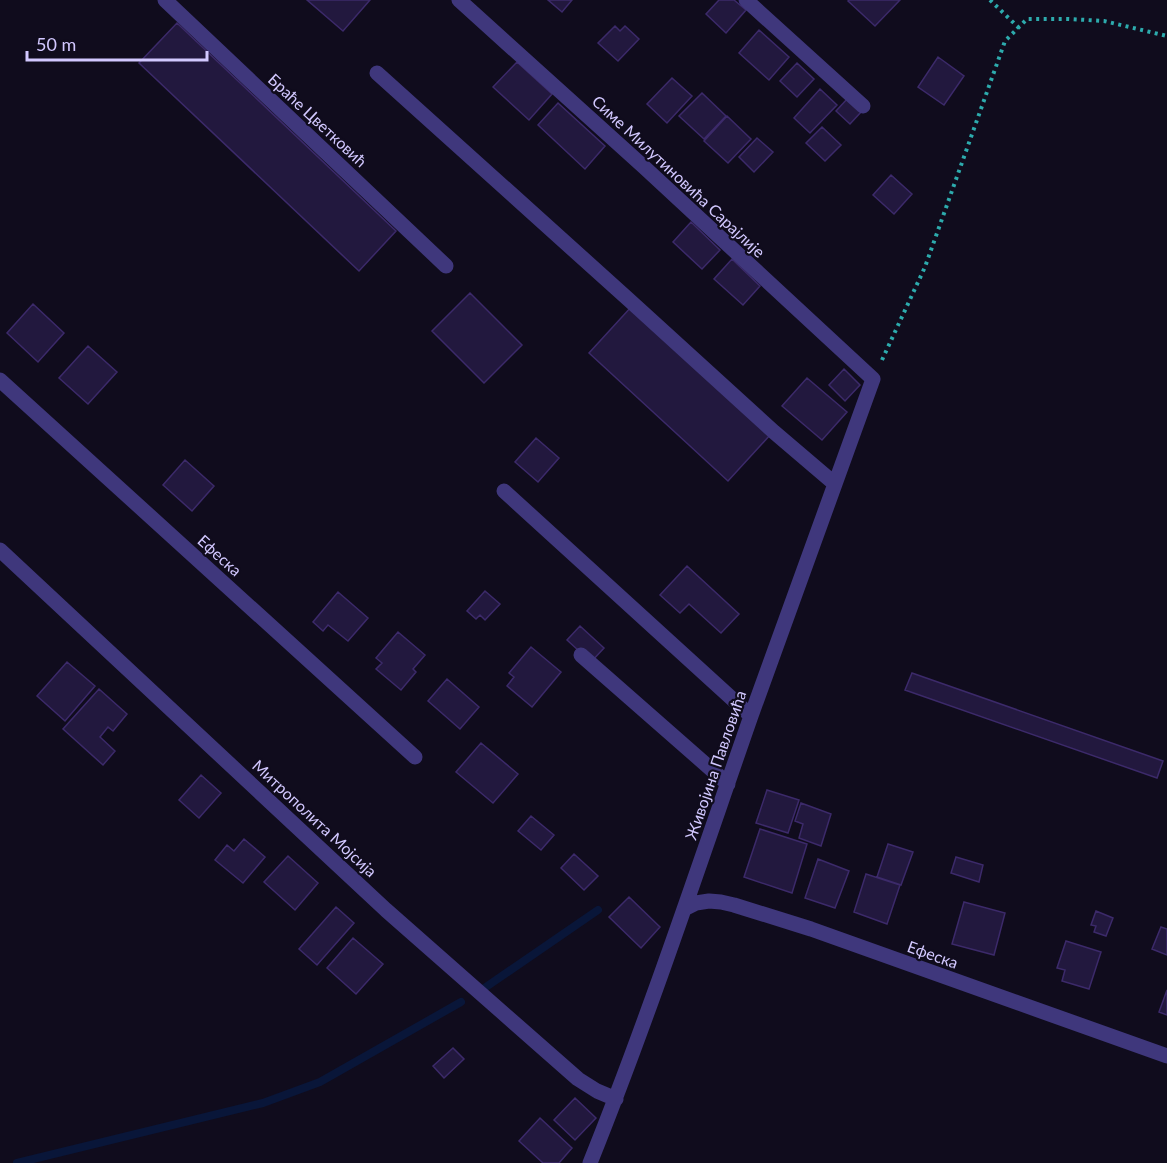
<svg xmlns="http://www.w3.org/2000/svg" width="1167" height="1163" viewBox="0 0 1167 1163" font-family="Lato,sans-serif">
<style>
.lines{fill:none;stroke-linecap:round;stroke-linejoin:round}
.stream{stroke:#091639;stroke-width:8}
.building{fill:#22183e;stroke:#3c2a6a;stroke-width:1.5}
.path{stroke:#2dabad;stroke-width:4;stroke-dasharray:3 4.5;stroke-linecap:butt}
.minor{stroke:#3f377c;stroke-width:15}
.labels{text-anchor:middle;dominant-baseline:central;stroke-width:4.5;stroke-linejoin:round;paint-order:stroke}
.street-label{font-size:16px;fill:#d2c8ff;stroke:#100c1d}
</style>
<rect width="100%" height="100%" fill="#100c1d"/>
<g class="lines">
<path class="stream" d="M483,989L598,910
M17,1163L263,1103L320,1082L461,1002"/>
</g>
<path class="building" d="M307,0H370L343,31Z
M548,0H572L562,12Z
M719,0H734L746,10L726,33L706,14Z
M849,0H900L875,26L848,1Z
M177,23L396,231L359,271L139,63Z
M615,26L620,31L625,26L639,39L618,61L598,43Z
M759,30L789,57L769,80L739,53Z
M938,57L964,76L944,105L918,87Z
M517,62L552,94L529,120L493,87Z
M797,63L814,79L797,97L780,81Z
M672,78L692,96L667,123L647,104Z
M820,89L837,105L810,133L794,118Z
M702,93L726,116L704,139L679,116Z
M848,98L862,111L850,124L836,111Z
M558,103L605,146L585,169L538,125Z
M727,116L751,139L728,163L704,141Z
M822,127L841,145L825,161L806,143Z
M757,138L773,152L754,172L739,157Z
M891,175L912,194L894,214L873,195Z
M691,222L720,250L702,269L673,242Z
M732,259L760,286L743,305L714,279Z
M470,293L522,345L484,383L432,331Z
M33,304L64,333L38,362L7,333Z
M632,306L771,434L728,481L589,353Z
M88,346L117,372L88,404L59,378Z
M844,369L860,385L845,401L829,385Z
M807,378L847,412L822,440L782,406Z
M536,438L559,458L538,482L515,462Z
M185,460L214,486L192,511L163,485Z
M687,566L739,614L721,633L689,604L680,613L660,595Z
M485,591L500,604L485,620L480,615L476,619L467,611Z
M338,592L368,618L348,641L328,625L323,631L313,622Z
M580,626L604,648L591,662L567,640Z
M398,632L425,655L413,669L416,672L401,690L376,669L382,663L376,658Z
M531,647L561,672L532,707L507,686L514,677L509,673Z
M67,662L95,686L65,721L37,696Z
M912,673L1163,761L1157,778L905,690Z
M447,679L479,707L460,729L428,701Z
M99,689L127,714L113,731L108,727L100,737L115,751L103,765L63,729Z
M481,743L518,774L493,803L456,772Z
M201,775L221,793L199,818L179,800Z
M767,790L799,800L788,833L756,823Z
M801,803L831,814L821,846L799,838L803,824L795,821Z
M531,816L554,835L541,850L518,831Z
M760,829L807,844L792,893L744,877Z
M244,839L265,857L243,883L215,860L227,845L234,851Z
M888,844L913,852L901,885L877,877Z
M574,854L598,876L584,890L561,868Z
M288,856L318,883L295,910L264,882Z
M956,857L983,865L979,882L951,873Z
M818,859L849,871L835,908L805,898Z
M866,874L900,885L887,924L854,912Z
M629,897L660,927L641,948L609,917Z
M964,902L1005,913L994,955L952,944Z
M336,907L354,923L317,965L299,949Z
M1096,911L1113,918L1106,936L1094,932L1096,926L1091,925Z
M1161,927L1167,929V955L1152,949Z
M353,938L383,964L356,994L327,968Z
M1066,941L1101,952L1089,989L1062,981L1065,970L1057,968Z
M1167,990V1015L1159,1012Z
M453,1048L464,1059L444,1078L433,1066Z
M575,1098L596,1118L575,1140L554,1120Z
M540,1118L572,1148L559,1163H543L519,1141Z"/>
<g class="lines">
<path class="path" d="M990,0L1019,28
M882,360L925,267L1005,41L1027,19H1069L1104,21L1167,36"/>
<path class="minor" d="M165,0L446,266
M459,0L644,167L873,379C833,491 791,603 751,716C699,865 649,1016 590,1163
M746,0L863,106
M377,73L628,299L774,432L835,484
M0,380L415,757
M504,491L751,716
M0,550L386,910L578,1079L597,1091L616,1099
M581,655L728,784
M684,909L696,903L709,901L721,902L734,905L811,929L1167,1056"/>
</g>
<g class="labels">
<g class="street-label">
<text transform="translate(318 120) rotate(43)">Браће Цветковић</text>
<text transform="translate(679 176) rotate(43)">Симе Милутиновића Сарајлије</text>
<text transform="translate(220 555) rotate(42)">Ефеска</text>
<text transform="translate(715 765) rotate(-71)">Живојина Павловића</text>
<text transform="translate(315 818) rotate(43)">Митрополита Мојсија</text>
<text transform="translate(933 954) rotate(20)">Ефеска</text>
</g>
</g>
<path d="M27 51v9h180v-9" fill="none" stroke="#d2c8ff" stroke-width="3"/>
<text x="36" y="51" font-size="18" fill="#d2c8ff" stroke="#100c1d" stroke-width="4.5" paint-order="stroke">50 m</text>
</svg>
